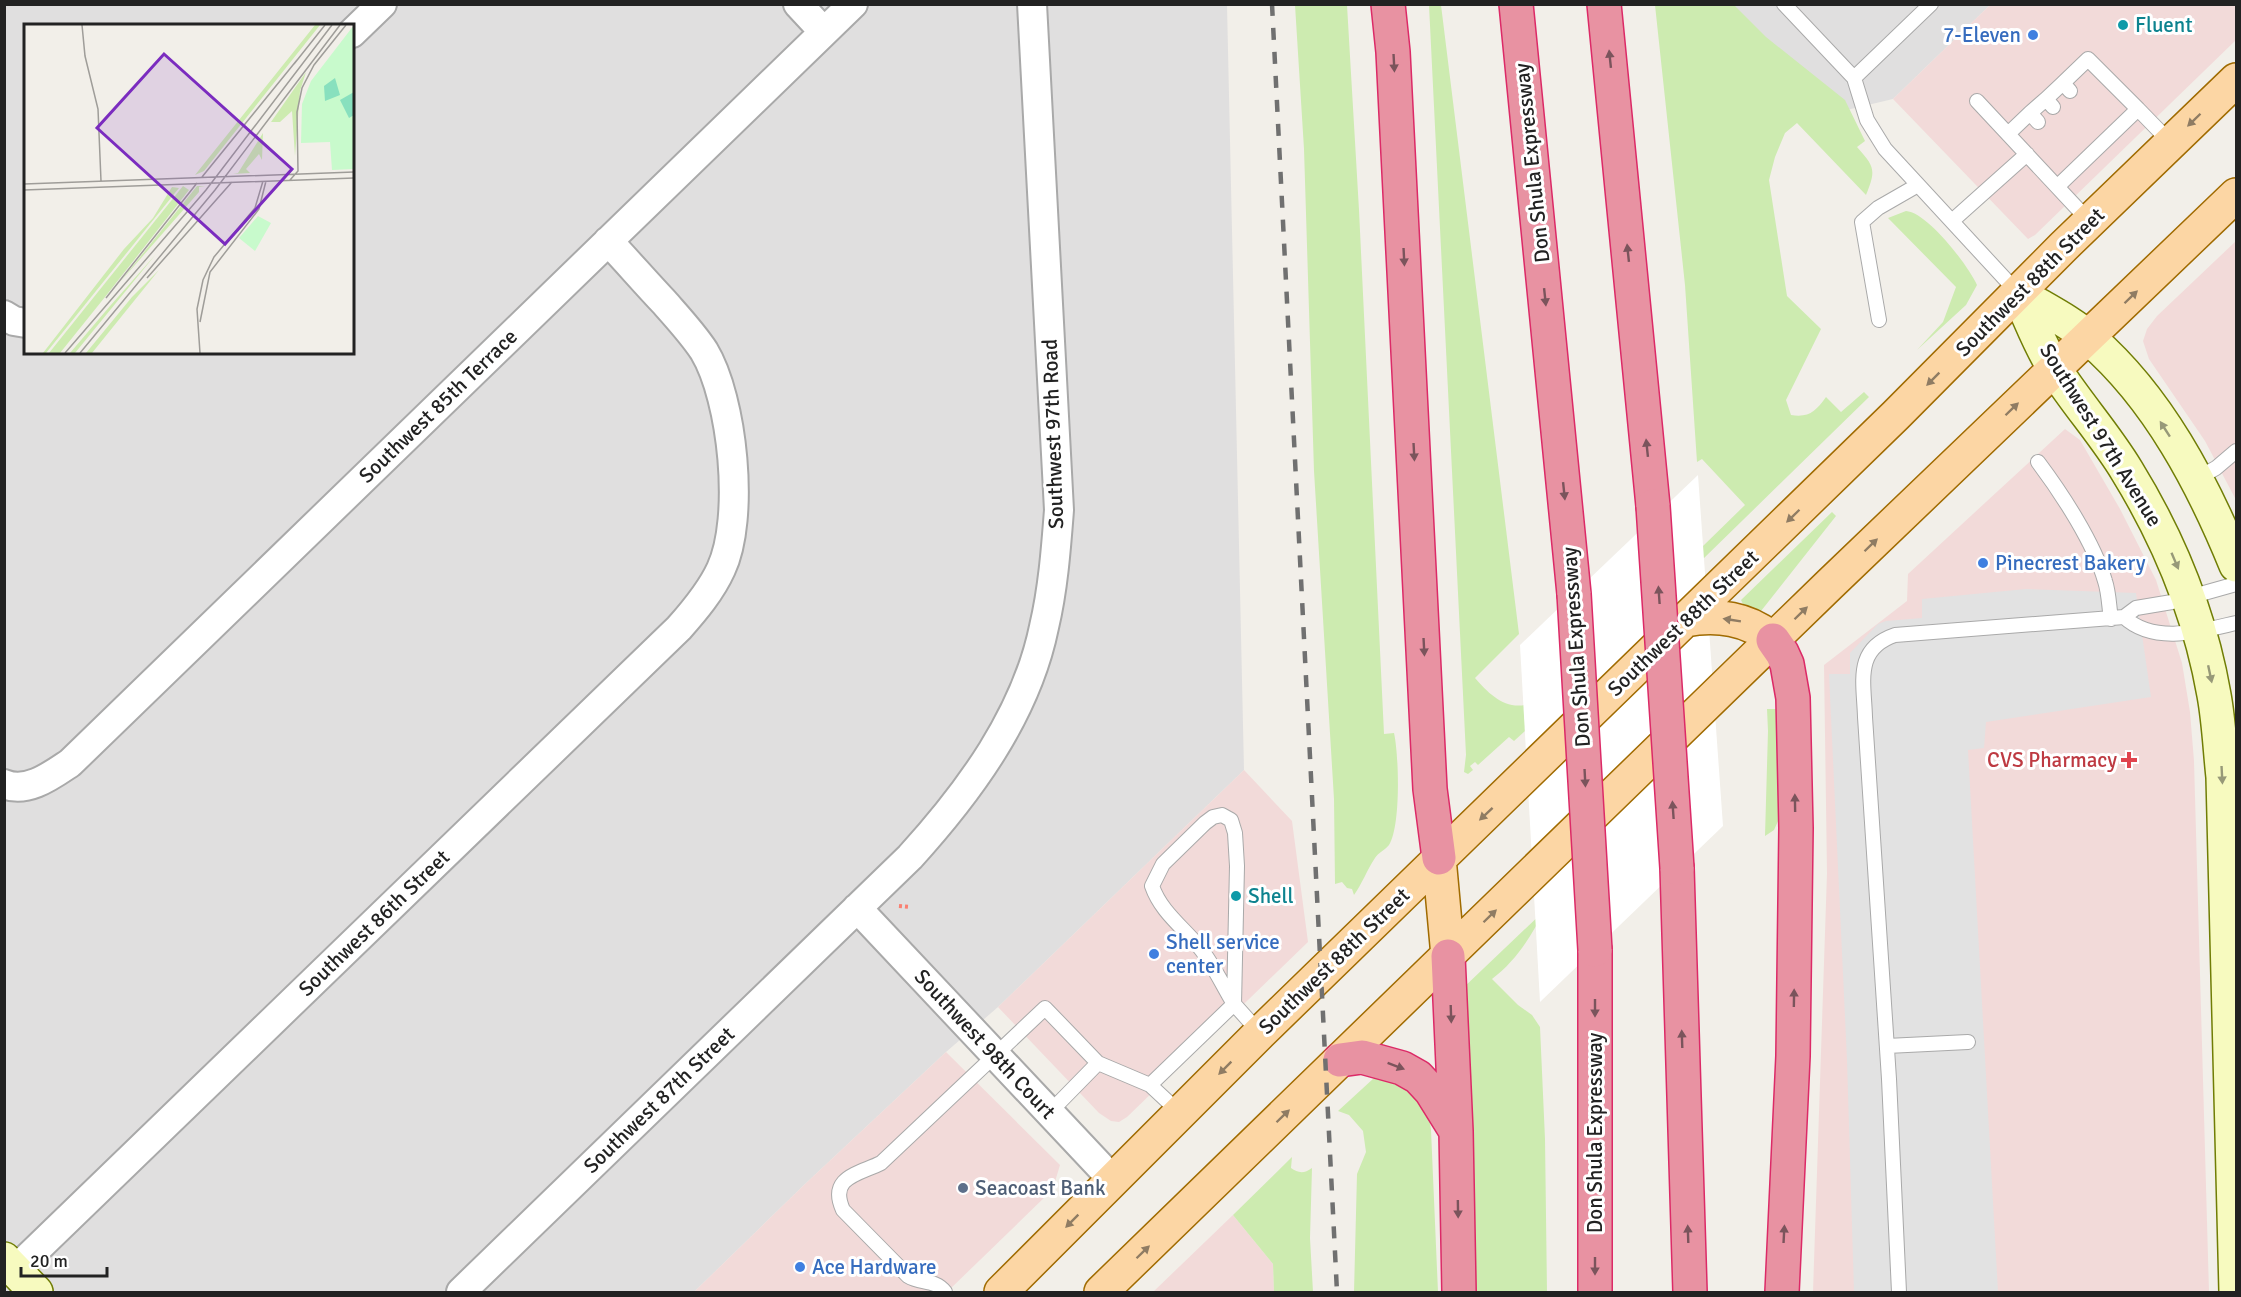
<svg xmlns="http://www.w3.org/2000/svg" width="2241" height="1297" viewBox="0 0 2241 1297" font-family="Signika,sans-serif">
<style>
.residential{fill:#e0dfdf;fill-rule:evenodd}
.commercial{fill:#f2dad9}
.grass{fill:#cdebb0}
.parking{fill:#e2e2e2}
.pier{fill:#fff}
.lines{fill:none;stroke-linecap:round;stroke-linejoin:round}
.lane-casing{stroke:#a9a9a9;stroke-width:16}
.street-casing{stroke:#a9a9a9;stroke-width:32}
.secondary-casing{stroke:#707d05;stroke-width:36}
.primary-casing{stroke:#a06b00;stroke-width:36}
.highway-casing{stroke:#dc2a67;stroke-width:36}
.path{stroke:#fa8072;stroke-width:4;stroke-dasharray:3 3;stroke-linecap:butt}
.lane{stroke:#fff;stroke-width:14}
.street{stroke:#fff;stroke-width:28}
.secondary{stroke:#f7fabf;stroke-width:33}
.primary{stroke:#fcd6a4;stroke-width:33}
.highway{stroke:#e892a2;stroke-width:33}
.rail{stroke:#707070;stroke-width:4.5;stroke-dasharray:12 12;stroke-linecap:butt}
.highway-bridge-casing{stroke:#dc2a67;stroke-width:36;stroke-linecap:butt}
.highway-bridge{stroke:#e892a2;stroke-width:33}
.oneway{fill:#7b545c}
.oneway2{fill:#8f7c63}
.oneway3{fill:#979978}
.culture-dot{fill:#0f9aa8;stroke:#fff;stroke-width:2}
.shop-dot{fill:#3f7fe0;stroke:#fff;stroke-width:2}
.health-dot{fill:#e0444e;stroke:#fff;stroke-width:2}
.service-dot{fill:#5c6f8a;stroke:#fff;stroke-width:2}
.labels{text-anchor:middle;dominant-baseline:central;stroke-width:6;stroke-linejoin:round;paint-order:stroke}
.culture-label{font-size:21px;fill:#0d838f;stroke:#fff;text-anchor:start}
.shop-label{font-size:21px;fill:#366cbe;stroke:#fff;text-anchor:start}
.street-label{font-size:21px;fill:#222;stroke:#fff}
.health-label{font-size:21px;fill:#be3a42;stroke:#fff;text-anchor:end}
.service-label{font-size:21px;fill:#4e5e75;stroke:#fff;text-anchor:start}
.inset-road{fill:none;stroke:#9f9d99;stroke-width:1.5}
.view{fill:#7b2cbf;fill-opacity:0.15;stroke:#7b2cbf;stroke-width:3}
.inset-edge{fill:none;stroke:#222;stroke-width:3}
</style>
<rect width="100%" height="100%" fill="#f2efe9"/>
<path class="residential" d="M5,5H1227L1244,770L998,1007L946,1052L804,1185L694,1292H5ZM26,26H352V352H26Z
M1662,5H1990L1893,99L1796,122Z"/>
<path class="commercial" d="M1990,5H2236V40L2035,235L2028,239L1893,99Z
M2236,241V500L2205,441L2149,359L2143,341L2147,329L2157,316Z
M2065,429L2080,440L2120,509L2156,580L2182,663L2190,712L2194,761L2209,1292H1813L1827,873L1824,665L1907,601L1908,574Z
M1244,770L1292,821L1308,942L1127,1117L1119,1122L1111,1121L1099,1113L998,1007Z
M946,1052L1060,1165L1054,1185L1047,1195L947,1292H694L804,1185Z
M1233,1215L1273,1264L1274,1292H1153Z"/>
<path class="grass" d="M1295,5H1347L1359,210L1384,734L1394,733C1399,755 1401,826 1389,845C1385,850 1378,853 1375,858C1367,870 1362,884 1354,895L1352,889L1347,888L1342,882L1335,884L1334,799L1314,471L1304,149Z
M1429,5H1441L1519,634L1475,678C1488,693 1504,709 1525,705V731L1514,741L1509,737L1478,765L1475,762L1470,766L1473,770L1468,774L1464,772L1466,755Z
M1655,5H1734L1766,37L1845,100L1865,141L1857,147C1875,167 1876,170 1866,195L1797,123L1785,133L1775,157L1769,180L1787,296L1821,329L1786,400L1791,415C1809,418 1816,411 1826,397L1841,412L1864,392L1869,397L1702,560V547L1745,505L1702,459L1697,462L1685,285Z
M1906,211C1927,212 1968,265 1977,285L1966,305L1917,350L1943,322L1956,287L1888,218Z
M1832,512L1836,516L1761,611L1759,613L1745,608L1741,600Z
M1767,709H1776L1779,819L1774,830L1765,836L1768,731Z
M1544,911C1531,937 1515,962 1492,979L1518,1005L1532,1015L1540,1027L1545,1139L1547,1292H1473L1462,989Z
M1380,1077L1403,1082L1429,1114L1431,1130L1438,1292H1354L1357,1174L1366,1152L1363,1131L1349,1115L1338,1111L1374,1078Z
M1292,1157L1291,1168C1298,1173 1304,1174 1312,1168L1310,1238L1313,1292H1274L1273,1264L1233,1215Z"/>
<path class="parking" d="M2026,589L2136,593L2151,697L1986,722L1984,748L1968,750L1998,1292H1854L1847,1060L1829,674H1850V653L1878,624L1886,621L1922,618V599Z"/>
<path class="pier" d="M1698,475L1723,826L1540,1002L1520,645Z"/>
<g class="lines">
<defs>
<path id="lane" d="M1784,4L1854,78L1867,120L1885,149L2018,293
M1854,78L1931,4
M2070,91L2063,83L2088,59L2138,109
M1977,101L2090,222
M2053,107L2046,99L2063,83
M2038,122L2030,113L2046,99
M2008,134L2030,113
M2058,186L2138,109L2171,143
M1952,221L2027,154
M1879,320L1862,222L1878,208L1918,185
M2038,462C2062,494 2094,543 2105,581C2109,593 2109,607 2111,619
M2196,479L2216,468L2236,451
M2124,617C2154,645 2201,631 2236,623
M1222,815L1231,820L1235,833L1237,866L1234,1004C1223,986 1213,964 1200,948C1183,927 1161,912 1152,886L1163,864L1205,823L1213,817Z
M1887,1046L1968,1042
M1098,1063L1150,1085L1234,1004L1260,1033
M1150,1085L1180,1113
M945,1292C935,1279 921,1284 908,1276L843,1210C828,1177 859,1174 881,1163L1045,1008L1098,1063L1050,1112
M1899,1292L1889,1079L1865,717C1864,682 1854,649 1895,635L2124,617L2136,608L2172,602L2236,584"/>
<path id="street" d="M798,4L824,32
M352,33L382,4
M4,315L14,321L26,323
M4,784C27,794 52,775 70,763L853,4
M857,908L1113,1180
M15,1270L679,628C695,610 711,591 721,569C745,518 733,399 704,351C693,334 678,318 664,302C645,282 627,261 608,241
M461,1292L910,857C969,792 1026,715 1044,627C1053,589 1056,549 1059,510L1032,4"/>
<path id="secondary" d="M2018,293C2030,318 2040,347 2056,371C2078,405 2106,436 2127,471C2170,541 2200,615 2214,695C2219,722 2220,750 2223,777L2236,1292
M2018,293C2042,308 2070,321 2091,340C2158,398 2203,484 2236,565
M4,1259L36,1292"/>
<path id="primary" d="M1685,620C1716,614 1749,618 1773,640
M1439,858L1448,956
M1001,1292L1260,1033L1896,415L2063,247L2236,80
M1101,1292L1829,585L2236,195"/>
<path id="highway" d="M1388,4L1393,52L1430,789L1439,858
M1516,4L1574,594
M1604,4L1653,506
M1773,640L1782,653L1787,664L1793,698L1796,828L1793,1056L1782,1292
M1677,868L1690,1292
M1595,950V1292
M1448,956L1456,1131L1459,1292
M1340,1060L1362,1057L1402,1068L1418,1077L1431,1091L1454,1128"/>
</defs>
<use href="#lane" class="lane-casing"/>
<use href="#street" class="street-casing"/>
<use href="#secondary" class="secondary-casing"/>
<use href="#primary" class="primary-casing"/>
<use href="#highway" class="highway-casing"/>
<path class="path" d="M899,906L910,907"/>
<use href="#lane" class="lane"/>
<use href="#street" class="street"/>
<use href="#secondary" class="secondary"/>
<use href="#primary" class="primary"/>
<use href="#highway" class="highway"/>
<path class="rail" d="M1272,4L1337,1292"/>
<defs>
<path id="highway-bridge" d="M1653,506L1677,868
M1574,594L1595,950"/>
</defs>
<use href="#highway-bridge" class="highway-bridge-casing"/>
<use href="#highway-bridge" class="highway-bridge"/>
</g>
<defs><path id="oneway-solid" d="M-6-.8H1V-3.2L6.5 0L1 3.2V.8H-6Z" transform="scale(1.5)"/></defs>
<g class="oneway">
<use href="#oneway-solid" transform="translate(1610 59) rotate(-96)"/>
<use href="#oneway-solid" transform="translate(1394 63) rotate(87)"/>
<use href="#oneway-solid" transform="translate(1628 253) rotate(-96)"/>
<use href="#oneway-solid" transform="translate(1404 257) rotate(87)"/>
<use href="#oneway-solid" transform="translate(1545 297) rotate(84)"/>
<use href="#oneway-solid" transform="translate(1647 448) rotate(-96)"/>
<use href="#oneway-solid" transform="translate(1414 452) rotate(87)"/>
<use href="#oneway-solid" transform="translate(1564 491) rotate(84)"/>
<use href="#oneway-solid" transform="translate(1659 595) rotate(-94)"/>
<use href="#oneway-solid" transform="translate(1424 647) rotate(87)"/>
<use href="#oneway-solid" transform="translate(1585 778) rotate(87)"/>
<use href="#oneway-solid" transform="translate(1795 803) rotate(-91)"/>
<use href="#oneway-solid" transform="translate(1673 810) rotate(-94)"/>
<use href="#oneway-solid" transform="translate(1794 998) rotate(-89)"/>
<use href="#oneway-solid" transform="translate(1595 1008) rotate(90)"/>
<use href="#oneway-solid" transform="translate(1451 1014) rotate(88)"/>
<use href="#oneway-solid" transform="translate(1682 1039) rotate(-92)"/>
<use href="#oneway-solid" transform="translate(1396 1066) rotate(21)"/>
<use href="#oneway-solid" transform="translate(1458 1209) rotate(89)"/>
<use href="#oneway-solid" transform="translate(1688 1234) rotate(-92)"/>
<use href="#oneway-solid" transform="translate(1784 1234) rotate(-87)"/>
<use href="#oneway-solid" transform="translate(1595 1266) rotate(90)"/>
</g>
<g class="oneway2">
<use href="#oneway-solid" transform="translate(2194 120) rotate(136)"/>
<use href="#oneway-solid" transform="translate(2131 297) rotate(-44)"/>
<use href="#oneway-solid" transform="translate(1933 379) rotate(135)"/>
<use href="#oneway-solid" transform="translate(2012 409) rotate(-44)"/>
<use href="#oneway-solid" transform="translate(1793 516) rotate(136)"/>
<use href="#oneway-solid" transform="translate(1871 545) rotate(-44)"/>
<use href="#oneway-solid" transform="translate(1801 613) rotate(-44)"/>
<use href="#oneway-solid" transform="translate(1732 620) rotate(-171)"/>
<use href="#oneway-solid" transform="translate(1486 814) rotate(137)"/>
<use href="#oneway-solid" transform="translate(1490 916) rotate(-44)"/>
<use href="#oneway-solid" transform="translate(1225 1068) rotate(135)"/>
<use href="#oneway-solid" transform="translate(1283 1116) rotate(-44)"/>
<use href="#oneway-solid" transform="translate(1072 1221) rotate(135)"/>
<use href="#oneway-solid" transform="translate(1143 1252) rotate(-44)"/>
</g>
<g class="oneway3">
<use href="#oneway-solid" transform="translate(2165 429) rotate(-123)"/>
<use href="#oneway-solid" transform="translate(2175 561) rotate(67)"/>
<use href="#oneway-solid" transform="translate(2210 674) rotate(78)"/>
<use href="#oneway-solid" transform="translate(2222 775) rotate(87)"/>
</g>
<g class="culture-dot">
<circle cx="2123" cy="25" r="6"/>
<circle cx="1236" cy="896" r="6"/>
</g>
<g class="shop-dot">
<circle cx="2033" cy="35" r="6"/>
<circle cx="1983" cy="563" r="6"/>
<circle cx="1154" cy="954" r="6"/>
<circle cx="800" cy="1267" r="6"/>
</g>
<path class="health-dot" d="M2126 751h6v6h6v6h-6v6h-6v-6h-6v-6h6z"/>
<circle class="service-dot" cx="963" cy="1188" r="6"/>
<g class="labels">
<g class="culture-label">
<text x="2135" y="25">Fluent</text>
<text x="1248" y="896">Shell</text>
</g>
<g class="shop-label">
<text x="2021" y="35" text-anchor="end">7-Eleven</text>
<text x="1995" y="563">Pinecrest Bakery</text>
<text x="1166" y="942">Shell service<tspan x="1166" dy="24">center</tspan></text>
<text x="812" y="1267">Ace Hardware</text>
</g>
<g class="street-label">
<text transform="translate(1532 163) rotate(-96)">Don Shula Expressway</text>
<text transform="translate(2030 282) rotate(-45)">Southwest 88th Street</text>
<text transform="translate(438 406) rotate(-44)">Southwest 85th Terrace</text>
<text transform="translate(1053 434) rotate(-92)">Southwest 97th Road</text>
<text transform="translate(2101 435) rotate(58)">Southwest 97th Avenue</text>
<text transform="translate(1683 623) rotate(-44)">Southwest 88th Street</text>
<text transform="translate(1576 647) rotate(-94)">Don Shula Expressway</text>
<text transform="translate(374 923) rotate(-44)">Southwest 86th Street</text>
<text transform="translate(1334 961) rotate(-44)">Southwest 88th Street</text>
<text transform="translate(985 1044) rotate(47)">Southwest 98th Court</text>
<text transform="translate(659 1100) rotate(-44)">Southwest 87th Street</text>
<text transform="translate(1595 1133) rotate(-90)">Don Shula Expressway</text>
</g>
<g class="health-label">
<text x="2117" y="760">CVS Pharmacy</text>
</g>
<g class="service-label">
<text x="975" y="1188">Seacoast Bank</text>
</g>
</g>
<g transform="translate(24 24)">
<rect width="330" height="330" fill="#f2efe9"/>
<path d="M291,1H296L180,147L171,151ZM282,48L276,67L271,132L268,87L256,98H247ZM239,109L238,136L235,130L222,145L226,149L209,150L214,149ZM159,162L165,166L81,273L36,329H25ZM173,162H181L175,163V168L96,258ZM148,163L155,164L22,329H19L100,225L129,194ZM132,230L51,329H46L86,282ZM135,246L68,329H62L108,273Z" fill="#cdebb0"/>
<path d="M330,1V145L308,146L306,118L277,119L278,80L287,57ZM234,192L247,199L231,227L215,214Z" fill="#c8facc"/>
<path d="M311,54L316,71L301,77L300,62ZM330,68V91L325,94L316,76Z" fill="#88e0be"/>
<path class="inset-road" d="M58,1L61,32L74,85L77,157M270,40L301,1M178,153L273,36M266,156L274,147L273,88L278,64L290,41L322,1M0,160L330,148M0,166L330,154M123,254L208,158M82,274L173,159M176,298L186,248L235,185L242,157M41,329L182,166L308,1M56,329L191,166L316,1M176,329L173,285L179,256L190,233L231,184L239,157"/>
<path class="view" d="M140,30L268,145L201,220L73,104Z"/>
<rect width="330" height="330" class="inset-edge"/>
</g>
<rect width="2241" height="1297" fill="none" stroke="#222222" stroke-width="12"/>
<path d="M21 1267v9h86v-9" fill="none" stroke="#222222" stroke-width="3"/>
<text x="30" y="1267" font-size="18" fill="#222222" stroke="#ffffff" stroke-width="4.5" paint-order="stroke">20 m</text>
</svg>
